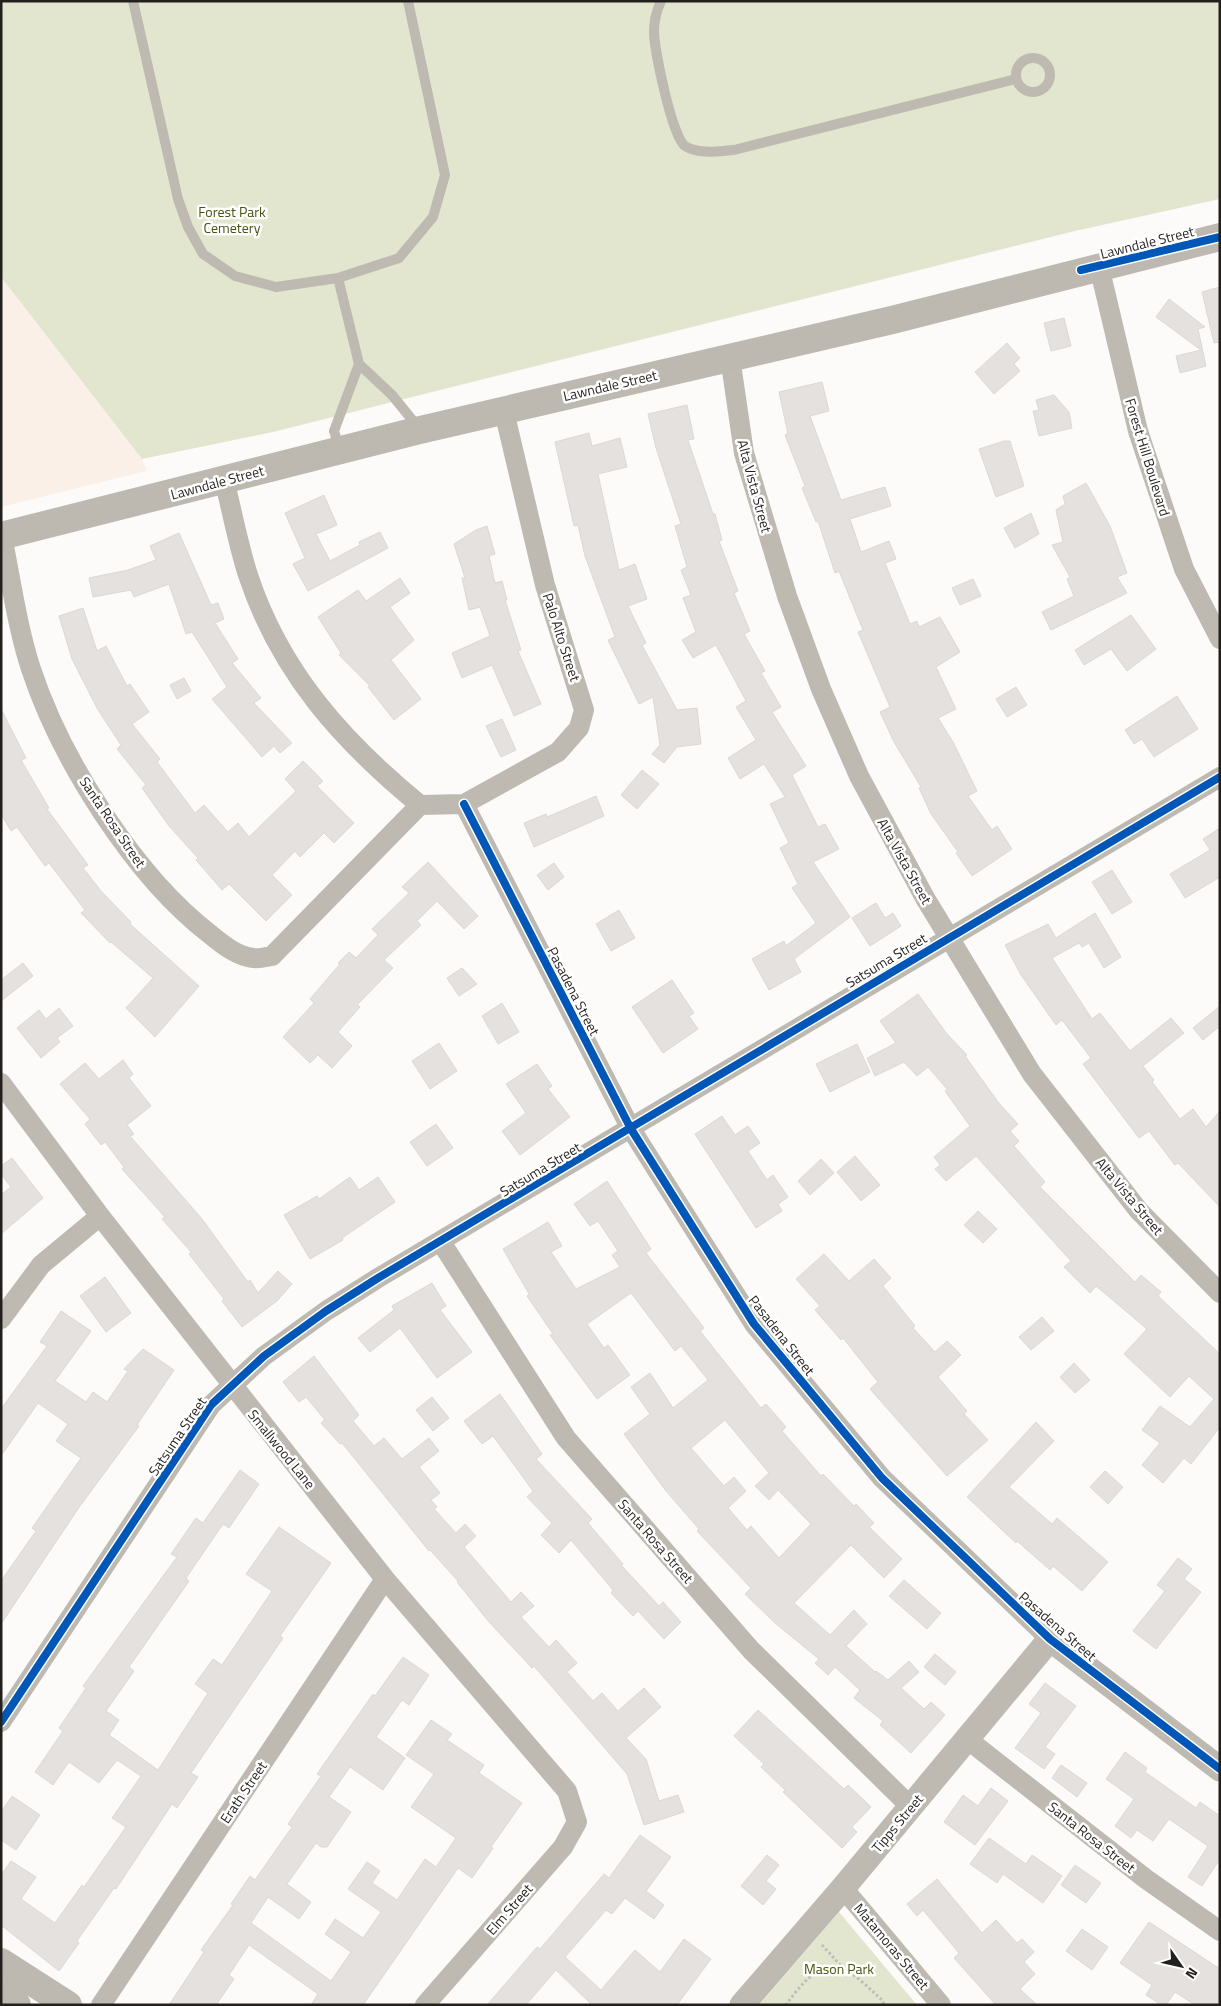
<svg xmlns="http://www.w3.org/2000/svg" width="1221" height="2006" viewBox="0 0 1221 2006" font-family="'Titillium Web',sans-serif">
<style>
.built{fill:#faf0e8}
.green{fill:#e2e6ce}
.building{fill:#e4e1df;stroke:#dbd8d6;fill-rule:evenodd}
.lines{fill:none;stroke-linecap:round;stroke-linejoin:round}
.path{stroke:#c0bcb7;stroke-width:3;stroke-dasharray:2.5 2.5;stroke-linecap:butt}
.service{stroke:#bebab2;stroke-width:10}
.minor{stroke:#bebab2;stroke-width:20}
.tertiary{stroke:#bebab2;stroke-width:25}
.secondary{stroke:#bdb9b1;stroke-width:28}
.cycleway-casing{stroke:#fff;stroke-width:11}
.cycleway{stroke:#0057b8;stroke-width:8}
.labels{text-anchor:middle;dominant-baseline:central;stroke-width:5;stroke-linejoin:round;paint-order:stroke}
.park-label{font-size:14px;fill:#495210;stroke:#fff}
.street-label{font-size:14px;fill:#231f1c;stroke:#fff}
</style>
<rect width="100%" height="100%" fill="#fdfbf9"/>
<path class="built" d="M1,277L142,459L147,471L1,507Z"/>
<path class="green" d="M1,1H1220V199L1075,231L273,432L142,459L1,277Z
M839,1912L917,2005H759Z"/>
<path class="building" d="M1220,287V342L1214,343L1202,292Z
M1169,299L1205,327L1198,329L1206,366L1180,373L1176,356L1201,350L1156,317Z
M1064,318L1071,346L1051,351L1044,323Z
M1007,343L1020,358L1014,364L1020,371L994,394L975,372Z
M822,382L829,411L810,416L841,500L885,487L891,506L850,519L861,552L889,541L896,559L885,563L910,624L917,621L919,627L940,617L960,652L936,667L956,709L938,718L953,742L977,791L968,796L992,830L997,826L1012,849L972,876L956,853L958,852L931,814L919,788L921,787L894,742L880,712L890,707L858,632L863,630L839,571L835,573L818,521L816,522L802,488L805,486L785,435L788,434L779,392Z
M1054,395L1069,412L1072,428L1039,436L1033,411L1039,410L1036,400Z
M687,405L694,439L688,440L713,514H715L722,540L719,541L738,591L734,593L750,631L744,634L765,671L761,673L781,707L772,712L806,766L792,775L818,827L825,824L839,849L813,862L850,917L794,959L801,972L769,990L752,959L784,941L786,946L816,923L792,888L798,884L780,848L789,843L770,804L785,797L764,764L740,779L728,758L756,740L736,707L746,701L716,645L693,658L682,640L696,632L683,598L691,595L681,570L687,567L675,526L681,524L656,448L648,414Z
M589,433L592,446L620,438L627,467L598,474L619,570L635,564L647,599L628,606L646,643L642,645L677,710L697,708L701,744L677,747L664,763L652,754L660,745L653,697L639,704L608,640L615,637L585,556L578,525L574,526L555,442Z
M1004,441H1010L1024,486L996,497L979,449Z
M1086,483L1110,526L1127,573L1117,577L1127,593L1051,630L1042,612L1074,596L1067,579L1070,577L1052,545L1063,542L1056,510L1065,504L1063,496Z
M324,495L337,525L316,534L330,561L360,545L359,542L380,532L388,548L308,591L293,564L305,558L285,513Z
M1031,513L1039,534L1015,548L1004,528Z
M487,526L495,554L489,556L495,583L502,581L507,600H505L521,650L518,651L541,704L514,716L492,665L462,678L452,653L490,636L480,607L469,610L462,578H465L454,544L476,530Z
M179,533L211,605L218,603L224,619L215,623L238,659L232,663L261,698L254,703L292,743L280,753L274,746L262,757L212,699L227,687L192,632L186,634L169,584L134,597L131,590L93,597L89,578L128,570L156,560L150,546Z
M400,578L410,593L390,607L414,640L391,660L421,699L394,720L368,687L370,686L339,655L341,653L318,617L358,590L366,601Z
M973,579L981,596L960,605L952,588Z
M83,608L97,651L106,646L127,686L130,684L149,712L132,724L160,759L157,762L195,813L204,805L228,832L238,823L249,837L296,791L285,779L303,761L323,781L317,786L354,823L334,843L324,833L300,857L295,851L272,875L292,895L266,921L229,884L222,890L196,860L198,858L169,826L142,788L146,785L117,749L121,745L98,710L72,659L59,616Z
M1131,615L1156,649L1127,671L1111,649L1084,665L1075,650Z
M184,678L191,691L177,699L170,685Z
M1016,687L1027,705L1007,717L996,699Z
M1177,696L1198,729L1154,757L1142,739L1134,744L1125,730Z
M1,709L26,758L21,760L49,808L47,809L88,865L83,868L101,891L131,922L130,924L199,986L155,1037L126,1008L153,978L111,942L110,943L81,913L85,910L49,863L45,866L17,827L11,831L1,814Z
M502,719L516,750L501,757L486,726Z
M642,770L659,784L637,809L621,795Z
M596,796L604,816L534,847L524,823L546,814L547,817Z
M1220,828V877L1185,898L1170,874L1210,850L1203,839Z
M428,862L478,916L464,929L437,901L417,921L421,925L384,960L393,968L357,1005L360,1007L338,1032L352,1046L332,1068L318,1055L310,1063L283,1037L314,1003L310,999L340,964L338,963L349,952L356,958L378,935L372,929L409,893L402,887Z
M554,863L564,877L548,890L537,875Z
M1112,870L1132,902L1112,914L1092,882Z
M876,903L885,918L893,913L901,926L870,946L852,918Z
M619,910L635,938L611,951L596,924Z
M1095,913L1121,957L1104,968L1089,943L1082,947L1079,943L1052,958L1092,1019L1100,1013L1130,1051L1171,1018L1184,1033L1143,1066L1154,1080L1152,1082L1180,1119L1193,1109L1206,1127L1220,1111V1207L1178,1163L1175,1165L1149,1131L1139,1138L1083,1064L1091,1058L1062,1020L1056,1025L1021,975L1005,945L1048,924L1056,938Z
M23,963L33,976L1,1001V980Z
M462,968L477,984L459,996L447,978Z
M672,980L694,1013L689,1016L698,1029L663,1053L632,1007Z
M918,994L947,1034L967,1055L965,1056L998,1102L1018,1124L1010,1131L1019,1141L1014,1146L1045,1182L1040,1187L1135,1282L1141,1275L1161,1292L1158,1296L1220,1354V1427L1191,1464L1184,1458L1163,1483L1142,1465L1160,1443L1142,1430L1160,1406L1190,1427L1214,1399L1189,1376L1170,1397L1124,1354L1147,1329L1096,1286L1090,1293L1064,1267L1071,1261L976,1156L946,1181L935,1169L940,1165L934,1157L970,1126L945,1091L947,1089L928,1067L917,1076L904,1062L875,1076L867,1058L896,1043L880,1021Z
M502,1003L519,1032L498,1044L482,1016Z
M1220,1006V1026L1203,1040L1193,1028Z
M59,1008L73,1026L57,1038L60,1042L41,1058L17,1028L39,1010L46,1019Z
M439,1043L457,1071L430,1089L412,1061Z
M857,1044L870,1072L830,1092L816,1064Z
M123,1060L133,1074L129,1078L151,1106L127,1125L134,1134L130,1136L202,1219L248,1282L250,1280L258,1293L278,1271L292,1284L277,1301L242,1327L222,1301L224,1299L189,1254L191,1252L162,1219L165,1217L122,1169L124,1167L105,1142L101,1145L85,1124L90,1119L60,1084L85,1063L99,1079Z
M537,1064L552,1086L548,1089L570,1117L520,1155L502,1131L526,1113L506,1084Z
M722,1116L735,1135L748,1126L760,1143L748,1151L767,1180L773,1175L788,1197L778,1204L782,1211L756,1228L695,1134Z
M436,1124L453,1148L427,1166L410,1142Z
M855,1156L880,1185L861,1201L837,1172Z
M12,1158L43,1198L1,1234V1195L11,1187L1,1174V1166Z
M821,1159L834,1173L810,1195L798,1181Z
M350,1177L359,1190L378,1177L395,1202L342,1238L343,1240L310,1259L284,1215L317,1196L319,1199Z
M607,1181L651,1249L646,1253L704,1328L700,1331L761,1408L766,1404L786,1427L782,1431L821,1476L823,1474L854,1506L856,1504L874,1523L869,1527L902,1559L884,1578L851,1545L794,1603L830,1635L854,1610L867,1624L846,1646L875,1672L876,1671L888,1680L909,1661L919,1672L901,1688L924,1709L931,1702L945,1715L911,1753L880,1725L883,1721L854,1698L860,1690L835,1667L828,1675L815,1663L819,1659L775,1623L745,1594L751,1588L697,1531L699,1529L666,1491L624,1434L650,1414L631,1387L650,1373L673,1408L708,1380L681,1346L675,1351L631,1293L587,1324L604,1348L608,1345L630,1375L597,1399L550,1335L553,1334L527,1296L529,1294L503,1249L548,1222L562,1246L551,1252L576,1289L620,1267L612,1255L618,1251L598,1221L590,1226L574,1204ZM725,1420L769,1473L755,1486L769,1500L778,1490L811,1524L779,1558L751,1526L747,1530L728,1508L746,1491L734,1477L724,1486L691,1448Z
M978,1211L997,1229L983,1243L964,1225Z
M824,1254L849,1281L874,1259L891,1278L883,1286L915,1326L913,1328L935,1352L947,1341L961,1355L938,1377L967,1411L964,1414L988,1440L947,1476L870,1389L878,1382L843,1338L841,1340L815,1310L820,1306L796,1279Z
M105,1277L131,1313L106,1332L80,1296Z
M432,1283L446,1306L440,1310L472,1352L437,1378L400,1328L370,1352L358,1338L394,1310L392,1306Z
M61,1311L91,1331L55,1381L86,1402L93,1392L107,1402L128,1371L124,1369L143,1349L174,1370L137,1425L139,1426L80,1506L1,1624V1581L36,1531L32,1528L81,1458L56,1441L68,1424L38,1403L1,1456V1409L47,1346L40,1342Z
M1042,1317L1054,1331L1031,1350L1019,1337Z
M314,1356L359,1415L353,1421L374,1446L384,1438L402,1459L429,1438L439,1451L419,1467L440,1493L431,1500L437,1507L434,1509L456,1533L465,1524L476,1536L464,1547L511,1602L521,1592L534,1606L521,1617L549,1647L556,1640L577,1663L567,1672L593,1701L602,1693L618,1711L644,1688L661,1707L626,1738L646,1759L659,1801L678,1795L684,1812L644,1825L627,1774L534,1666L532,1668L489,1622L457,1582L458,1581L430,1550L429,1551L342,1443L340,1444L321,1423L325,1420L306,1397L299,1402L283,1382Z
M1074,1363L1090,1380L1075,1393L1060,1377Z
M500,1394L542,1454L536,1459L592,1519L588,1523L623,1564L621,1565L659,1606L663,1602L681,1622L664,1639L638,1611L633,1616L611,1593L613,1590L571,1540L559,1553L541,1535L552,1523L527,1497L533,1491L493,1436L482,1444L464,1421Z
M432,1397L449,1418L433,1431L416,1410Z
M1036,1422L1054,1441L1009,1487L1052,1524L1057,1518L1108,1562L1082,1591L1053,1566L1050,1570L1017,1541L1016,1543L967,1497Z
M240,1470L259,1484L229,1528L223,1524L186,1578L189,1581L129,1667L134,1671L106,1711L119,1720L109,1735L158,1770L208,1693L195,1684L213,1659L222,1665L272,1591L246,1574L279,1527L331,1563L280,1636L283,1638L191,1773L198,1777L177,1808L172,1804L116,1889L114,1888L77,1941L79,1943L59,1971L1,1925V1875L11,1861L36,1877L21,1899L55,1923L82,1885L84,1887L126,1827L112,1818L141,1776L117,1760L99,1783L69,1762L53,1785L35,1772L63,1731L59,1728L86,1688L83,1686L177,1557L171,1554L196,1518L203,1523Z
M1105,1471L1123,1487L1108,1504L1090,1487Z
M1178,1558L1192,1569L1184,1579L1201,1592L1156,1649L1133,1631L1165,1591L1157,1585Z
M904,1580L941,1613L927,1629L889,1596Z
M935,1654L956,1672L945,1685L924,1667Z
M403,1657L429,1675L409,1705L402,1700L376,1737L405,1758L383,1790L350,1767L329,1797L351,1812L327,1847H321L316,1843L287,1884L311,1902L299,1919L268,1897L251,1923L331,1981L351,1952L325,1934L335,1919L363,1938L381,1912L348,1889L367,1862L380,1871L372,1883L397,1900L425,1859L436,1867L456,1838L411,1807L434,1774L406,1755L431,1720L452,1734L447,1740L484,1765L479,1773L522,1803L491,1847L493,1848L472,1878L458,1868L363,2005H311L318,1994L249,1945L229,1975L234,1979L216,2005H169L204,1952L201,1950L233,1905L231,1904L250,1876L255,1880L292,1827L288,1824L321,1776L317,1774L373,1694L375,1696Z
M1045,1683L1076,1706L1045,1747L1055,1754L1044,1769L1015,1748L1041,1713L1029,1704Z
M758,1710L844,1789L848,1785L871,1807L852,1827L857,1832L842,1848L783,1792L785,1790L761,1767L764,1764L734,1736Z
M1125,1752L1147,1768L1145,1772L1196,1808L1200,1802L1220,1816V1859L1202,1886L1188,1877L1208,1846L1169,1819L1153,1841L1137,1830L1131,1838L1115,1826L1134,1799L1106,1779Z
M1061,1765L1087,1783L1077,1797L1052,1778Z
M991,1788L1008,1801L975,1845L944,1822L963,1795L978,1806Z
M12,1796L40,1815L16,1850L1,1840V1812Z
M640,1835L671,1857L646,1891L664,1905L654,1919L625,1898L612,1914L606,1910L565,1957L601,1990L635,1950L660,1972L684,1939L711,1959L677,2005H589L590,2003L556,1970L526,2005H487L537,1947L540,1949L604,1874L609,1878Z
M989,1838L1026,1864L1032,1855L1062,1876L1043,1903L1003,1874L997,1883L970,1864Z
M767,1855L779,1865L766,1881L776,1889L763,1905L741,1886Z
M1075,1865L1101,1883L1086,1903L1061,1885Z
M937,1879L982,1933L996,1920L1017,1943L1022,1939L1034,1952L1024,1962L1035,1974L1020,1989L1037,2005H996L954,1958L959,1953L923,1910L917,1916L907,1904Z
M1149,1922L1220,1969V2005H1195L1175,1992L1166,2005H1161L1146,1995L1152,1985L1120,1963Z
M1082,1929L1108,1947L1092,1970L1066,1951Z"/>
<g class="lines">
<path class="path" d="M822,1945L843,1968
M786,2005C798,1988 818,1961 842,1968C852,1971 873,1992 882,2000L884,2005"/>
<path class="service" d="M133,1L178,199L188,227L203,254L235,276L276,287L338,278L399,258L433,217L445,175L408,1
M661,1C657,10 654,22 654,31C654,49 672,137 685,146C700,155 718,151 734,150L1016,79
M1016 75a17 17 0 1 1 34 0a17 17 0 1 1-34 0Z
M338,278L359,364L392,395L418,427
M340,450L334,431L359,364"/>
<path class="minor" d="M1099,266L1138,431L1184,569L1220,639
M730,357L744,453L787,596L821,689L859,776L925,898L1032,1074L1139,1211L1220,1293
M224,479C232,511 238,544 248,575C280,672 342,741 420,805L464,804L558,752L579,728L584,710L545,585L504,411
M2,536C11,580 17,626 31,669C61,760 135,877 211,935C223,945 237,956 253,958C259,959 266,957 272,956L420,805
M464,804L631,1129L754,1324L882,1478L1050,1639
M1,1083L100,1216L385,1579L567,1791L577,1822L563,1847L425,2005
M441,1242L566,1438L751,1650L911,1807
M1,1319L41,1265L100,1216
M1,1722L211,1405L264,1356L326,1311L378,1278L1220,777
M967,1739L1146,1879L1220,1931
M843,1888L941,2005
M101,2005L385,1579"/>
<path class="tertiary" d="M742,2005L843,1888L1050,1639L1220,1769"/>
<path class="secondary" d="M1,536L420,430L892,320L1220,237
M1,1962L68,2005
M1,1994L17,2005"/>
<defs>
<path id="cycleway" d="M1081,270L1220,237
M464,804L631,1129L754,1324L882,1478L1050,1639L1220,1769
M1,1722L211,1405L264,1356L326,1311L378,1278L1220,777"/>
</defs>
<use href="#cycleway" class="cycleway-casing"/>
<use href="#cycleway" class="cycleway"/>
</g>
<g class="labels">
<g class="park-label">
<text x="232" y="211">Forest Park<tspan x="232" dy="16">Cemetery</tspan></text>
<text x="839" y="1968">Mason Park</text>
</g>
<g class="street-label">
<text transform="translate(1147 242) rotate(-14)">Lawndale Street</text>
<text transform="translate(610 385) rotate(-13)">Lawndale Street</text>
<text transform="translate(1148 457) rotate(73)">Forest Hill Boulevard</text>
<text transform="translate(217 482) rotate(-15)">Lawndale Street</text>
<text transform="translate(755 486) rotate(75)">Alta Vista Street</text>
<text transform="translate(562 637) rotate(72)">Palo Alto Street</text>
<text transform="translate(113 822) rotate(56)">Santa Rosa Street</text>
<text transform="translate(905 861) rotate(61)">Alta Vista Street</text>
<text transform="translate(886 960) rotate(-31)">Satsuma Street</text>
<text transform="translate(574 991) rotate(63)">Pasadena Street</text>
<text transform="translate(540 1169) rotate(-31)">Satsuma Street</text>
<text transform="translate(1130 1196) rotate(50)">Alta Vista Street</text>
<text transform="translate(782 1335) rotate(52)">Pasadena Street</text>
<text transform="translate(177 1436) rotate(-56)">Satsuma Street</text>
<text transform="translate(282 1449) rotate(51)">Smallwood Lane</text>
<text transform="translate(656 1541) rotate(49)">Santa Rosa Street</text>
<text transform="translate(1058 1626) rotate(41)">Pasadena Street</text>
<text transform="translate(243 1792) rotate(-56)">Erath Street</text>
<text transform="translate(897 1823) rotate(-50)">Tipps Street</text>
<text transform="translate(1092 1837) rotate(38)">Santa Rosa Street</text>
<text transform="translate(509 1909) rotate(-49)">Elm Street</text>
<text transform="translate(892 1946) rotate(50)">Matamoras Street</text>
</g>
</g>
<rect width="1221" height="2006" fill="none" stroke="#231f1c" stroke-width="5"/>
<g transform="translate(1181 1966) rotate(124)" stroke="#ffffff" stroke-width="4" paint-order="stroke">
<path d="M0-4L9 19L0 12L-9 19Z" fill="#231f1c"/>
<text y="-8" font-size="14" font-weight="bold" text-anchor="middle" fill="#231f1c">N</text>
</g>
</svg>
